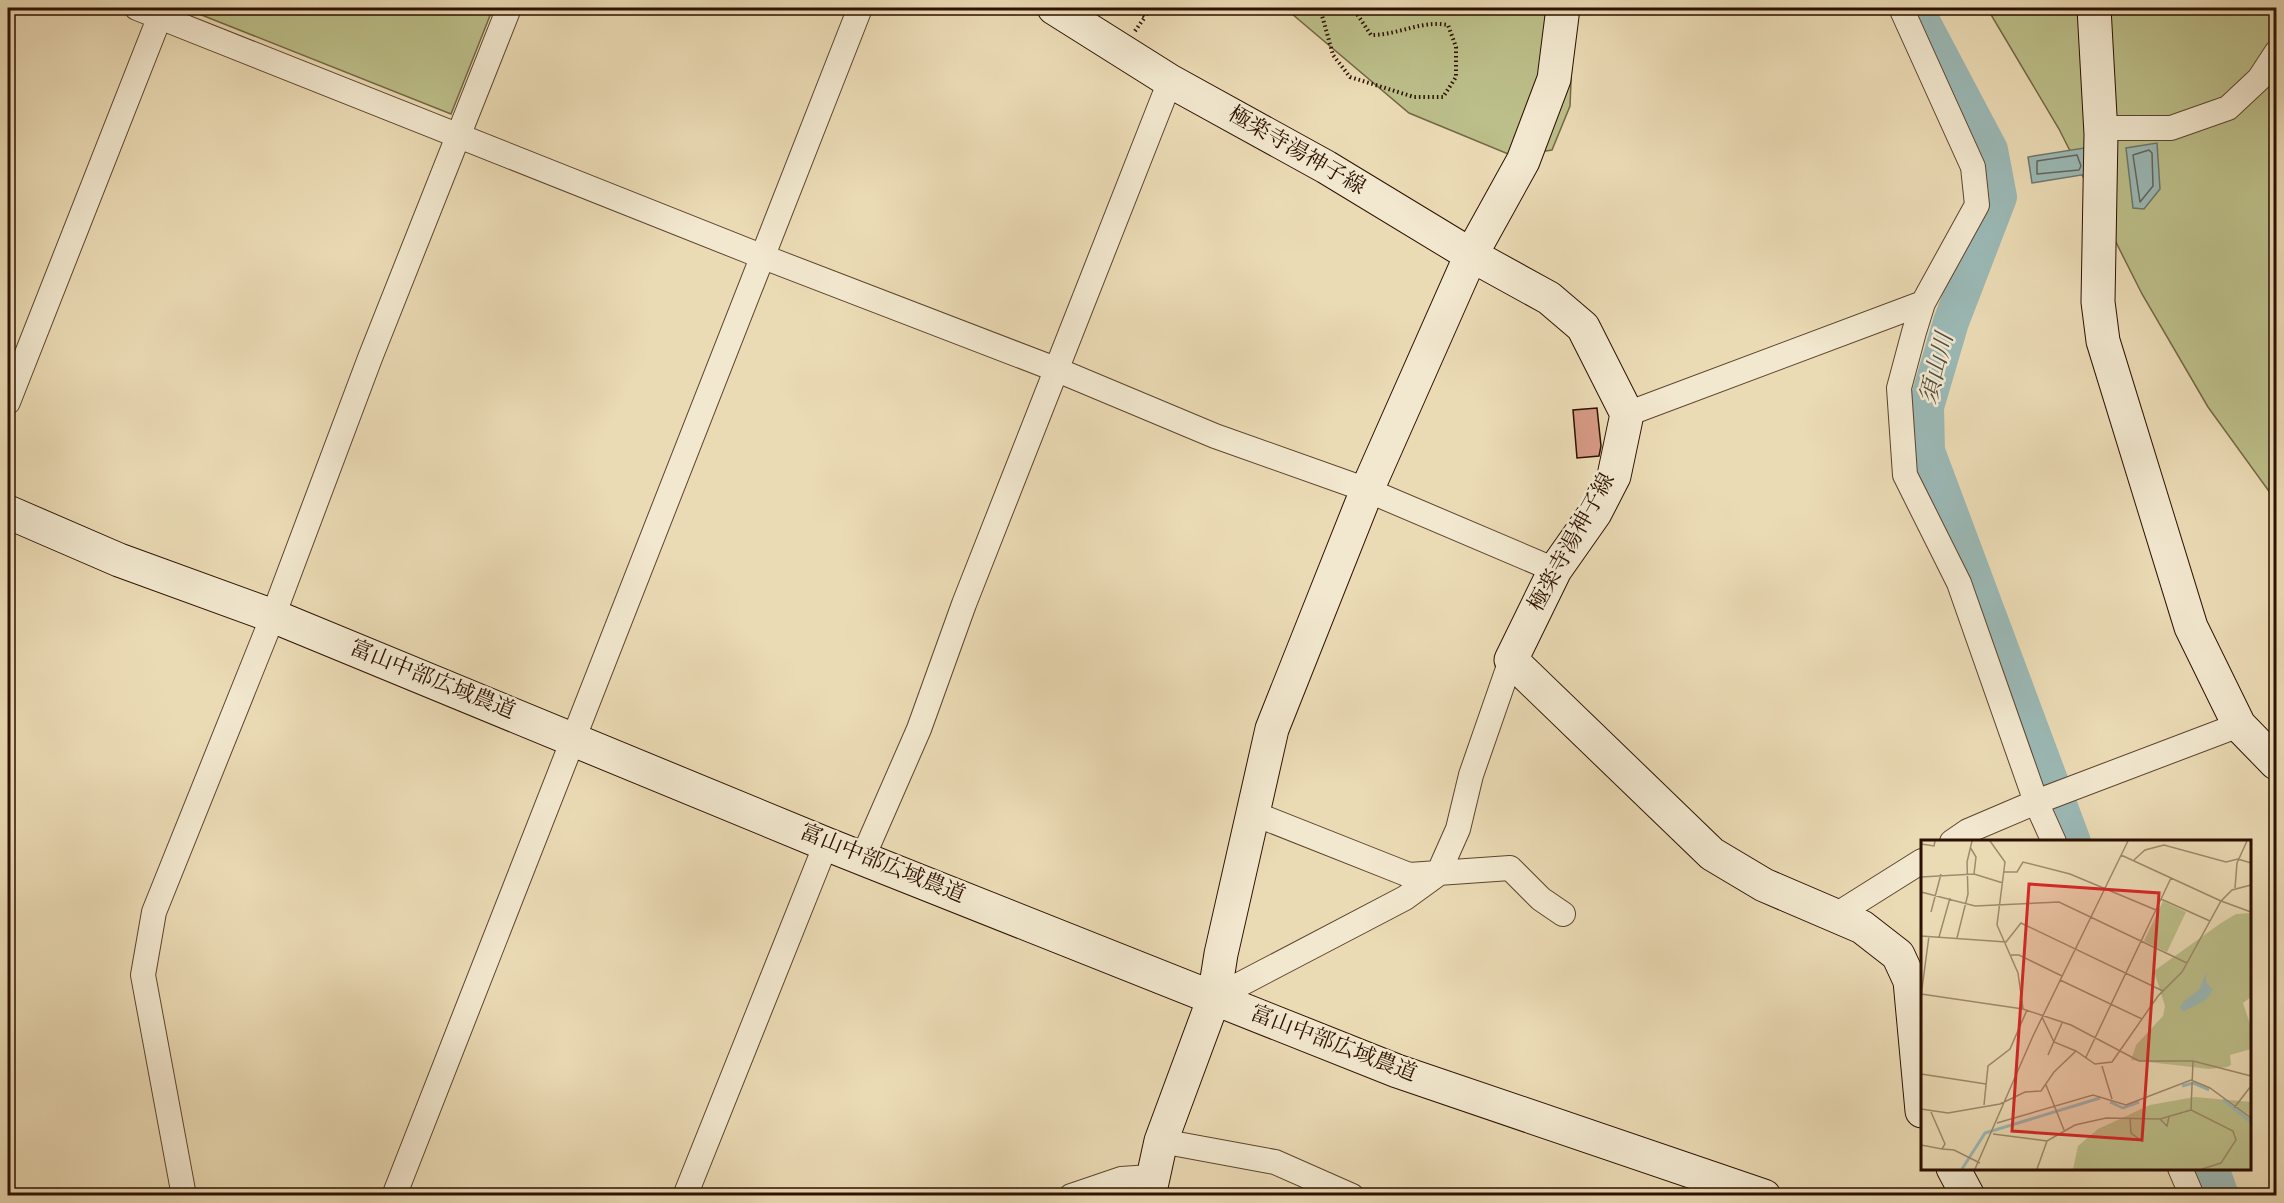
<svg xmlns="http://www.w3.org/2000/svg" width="2284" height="1203" viewBox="0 0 2284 1203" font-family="'Sorts Mill Goudy','Noto Serif JP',serif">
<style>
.green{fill:#bcbf8a;stroke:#746845;stroke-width:1.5}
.water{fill:#9bb9b6;stroke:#6f766d;stroke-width:1.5}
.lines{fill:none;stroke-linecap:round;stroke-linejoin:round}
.shore{stroke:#64655b;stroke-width:1.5}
.river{stroke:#9bb9b6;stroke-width:36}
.building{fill:#d69a85;stroke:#2d1100;stroke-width:1.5}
.street-casing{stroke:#5c442d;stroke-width:26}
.secondary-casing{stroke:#2d1100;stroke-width:35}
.path{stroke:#2d1100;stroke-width:4;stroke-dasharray:1.5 3;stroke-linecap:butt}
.street{stroke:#f2e8cf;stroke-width:24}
.secondary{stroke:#f2e8cf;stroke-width:33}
.labels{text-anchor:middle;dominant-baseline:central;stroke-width:5;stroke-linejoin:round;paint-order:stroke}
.street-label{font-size:22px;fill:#2d1100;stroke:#f2e8cf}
.water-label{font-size:24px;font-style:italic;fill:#544c40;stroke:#f2e8cf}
.inset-river{fill:none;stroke:#9bb9b6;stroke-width:3}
.inset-road{fill:none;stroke:#9f8a6d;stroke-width:1.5}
.view{fill:#d62828;fill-opacity:0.15;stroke:#d62828;stroke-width:3}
.inset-edge{fill:none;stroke:#2d1100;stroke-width:3}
</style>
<rect width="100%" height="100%" fill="#ebdbb5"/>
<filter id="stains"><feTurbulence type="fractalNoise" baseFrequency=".00333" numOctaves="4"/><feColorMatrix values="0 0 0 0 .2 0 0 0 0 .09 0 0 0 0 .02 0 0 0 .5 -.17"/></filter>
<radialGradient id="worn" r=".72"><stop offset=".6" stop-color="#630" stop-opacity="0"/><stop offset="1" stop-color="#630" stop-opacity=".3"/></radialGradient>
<path class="green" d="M184,8H493L451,114Z
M1285,8H1574L1570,106L1552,150L1513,156L1409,113Z
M1987,8H2276V501L2208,407L2142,294L2059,129Z"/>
<path class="water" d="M2157,143L2160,189L2144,209L2133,208L2126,148Z
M2084,148L2088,174L2032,183L2028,157Z"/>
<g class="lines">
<path class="shore" d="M2149,150L2152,153L2153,186L2140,202L2133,155Z
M2077,155L2081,166L2079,170L2037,174V161Z"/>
<path class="river" d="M1915,8L1990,150L1999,197L1951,322L1926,407L1927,451L2073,842
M2211,1168L2221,1196"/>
</g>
<path class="building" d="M1597,408L1601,446L1599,456L1577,458L1573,410Z"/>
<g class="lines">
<defs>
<path id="street" d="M137,8L761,256L1055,369L1215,436L1367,490L1555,570
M1901,8L1973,167L1977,205L1923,303L1914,332L1899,388L1905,475L1959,583L2036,802L2054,842
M2101,128H2171L2228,108L2259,79L2276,53
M8,402L160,16
M1627,414L1923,303
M1255,814L1409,875L1510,868L1541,899L1563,914
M1952,842L1968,831L2036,802L2239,725
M863,857L919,729L964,604L1170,81
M1836,915L1922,861
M1214,998L1405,898L1438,874L1458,829L1471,775L1511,660
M1161,1141L1275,1162L1352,1196
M2180,1168L2192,1196
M184,1196L143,975L154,912L273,616L370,358L509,8
M394,1196L860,8
M685,1196L826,844
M1071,1196L1121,1179L1151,1177"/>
<path id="secondary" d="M1054,8L1170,81L1326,167L1471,255L1549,298L1583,327L1627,414L1614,476L1595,513L1555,570L1511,660L1712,854L1764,885L1862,927L1898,955L1910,981L1922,1111
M2094,8L2101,134L2098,302L2103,341L2191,627L2239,725L2276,763
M8,512L119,560L273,616L826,844L1397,1071L1764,1196
M1953,1168L1968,1196
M1149,1196L1161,1141L1214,998L1221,954L1272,729L1367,490L1471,255L1523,161L1554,79L1563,8"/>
</defs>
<use href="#street" class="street-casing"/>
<use href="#secondary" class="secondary-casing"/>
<path class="path" d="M1132,8L1145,17L1150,8
M1320,8L1333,55L1350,77L1414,97H1443L1456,77V47L1448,25C1421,20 1399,35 1371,35L1353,8
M1135,31L1145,17"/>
<use href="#street" class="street"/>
<use href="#secondary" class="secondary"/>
</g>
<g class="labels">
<g class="street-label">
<text transform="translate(1296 152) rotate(30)">極楽寺湯神子線</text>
<text transform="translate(1573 543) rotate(-61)">極楽寺湯神子線</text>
<text transform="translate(432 681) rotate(22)">富山中部広域農道</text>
<text transform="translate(882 865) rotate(22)">富山中部広域農道</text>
<text transform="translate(1333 1045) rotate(21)">富山中部広域農道</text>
</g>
<g class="water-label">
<text transform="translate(1938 369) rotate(-76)">須山川</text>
</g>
</g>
<g transform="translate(1921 840)">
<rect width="330" height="330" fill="#ebdbb5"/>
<path d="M242,61L265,72L246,112L223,101ZM330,73V157L322,163L330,187V209L309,215L310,225L306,227L288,229L210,220L215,205L242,176L244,166L233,131L300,83L315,74ZM274,257L330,262V329H152L157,306L177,289L229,265Z" fill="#bcbf8a"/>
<path d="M286,131L285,142L292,150L285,160L262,172L259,168L262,162L278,150Z" fill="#9bb9b6"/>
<path class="inset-river" d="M261,246L272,243L288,250M302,260L330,282M189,262L202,268L218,262M41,329L64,293L179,258"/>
<path class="inset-road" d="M69,1L84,22L76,85L97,133L102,169M0,4L13,6L14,1M49,7L55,17L53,34M200,15L300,61L311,50L330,45M213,20L224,10L243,5L305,22L317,19L330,23M83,32H96L102,22L149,34L235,70M0,37L53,34L82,43M314,48L316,23L326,1M0,52L54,66L138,62L266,123M240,59L289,81M10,72L20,34M0,96L85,102L100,83L242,151M18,97L29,58M36,98L47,54L46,22L51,1M90,115H98L141,136M139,140L221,179M0,154L102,169L150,185L218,221H272L330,236M0,156L8,96M121,177L133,202L155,211M127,215L141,183M165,217L250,38M272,221L270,270L312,291L315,300L300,323L281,329M181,226L191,259M0,234L65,244M125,245L143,290M63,265L67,226L89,209L106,170M313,268L330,246M0,269L27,273L79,264L104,252L120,251L133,232L155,211L174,224L191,222L237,156L261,132L300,61L330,72M209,279L210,293L222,302M239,279L246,286L248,277M76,283L172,255L205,265L270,240L289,248L330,278M72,294L126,301L154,285L185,278L239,279L270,270M0,305L21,309L24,304L10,272M21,309L33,310L59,323M54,329L112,196L207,1M116,329L126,301"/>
<path class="view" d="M108,44L238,53L221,300L91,291Z"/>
<rect width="330" height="330" class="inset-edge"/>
</g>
<rect width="2284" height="1203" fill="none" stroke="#ebdbb5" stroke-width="30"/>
<rect x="9" y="9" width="2266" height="1185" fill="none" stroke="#2d1100" stroke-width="3"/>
<rect x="15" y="15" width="2254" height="1173" fill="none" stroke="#2d1100" stroke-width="1.5"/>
<rect width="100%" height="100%" filter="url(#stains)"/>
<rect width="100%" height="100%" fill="url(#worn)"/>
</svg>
